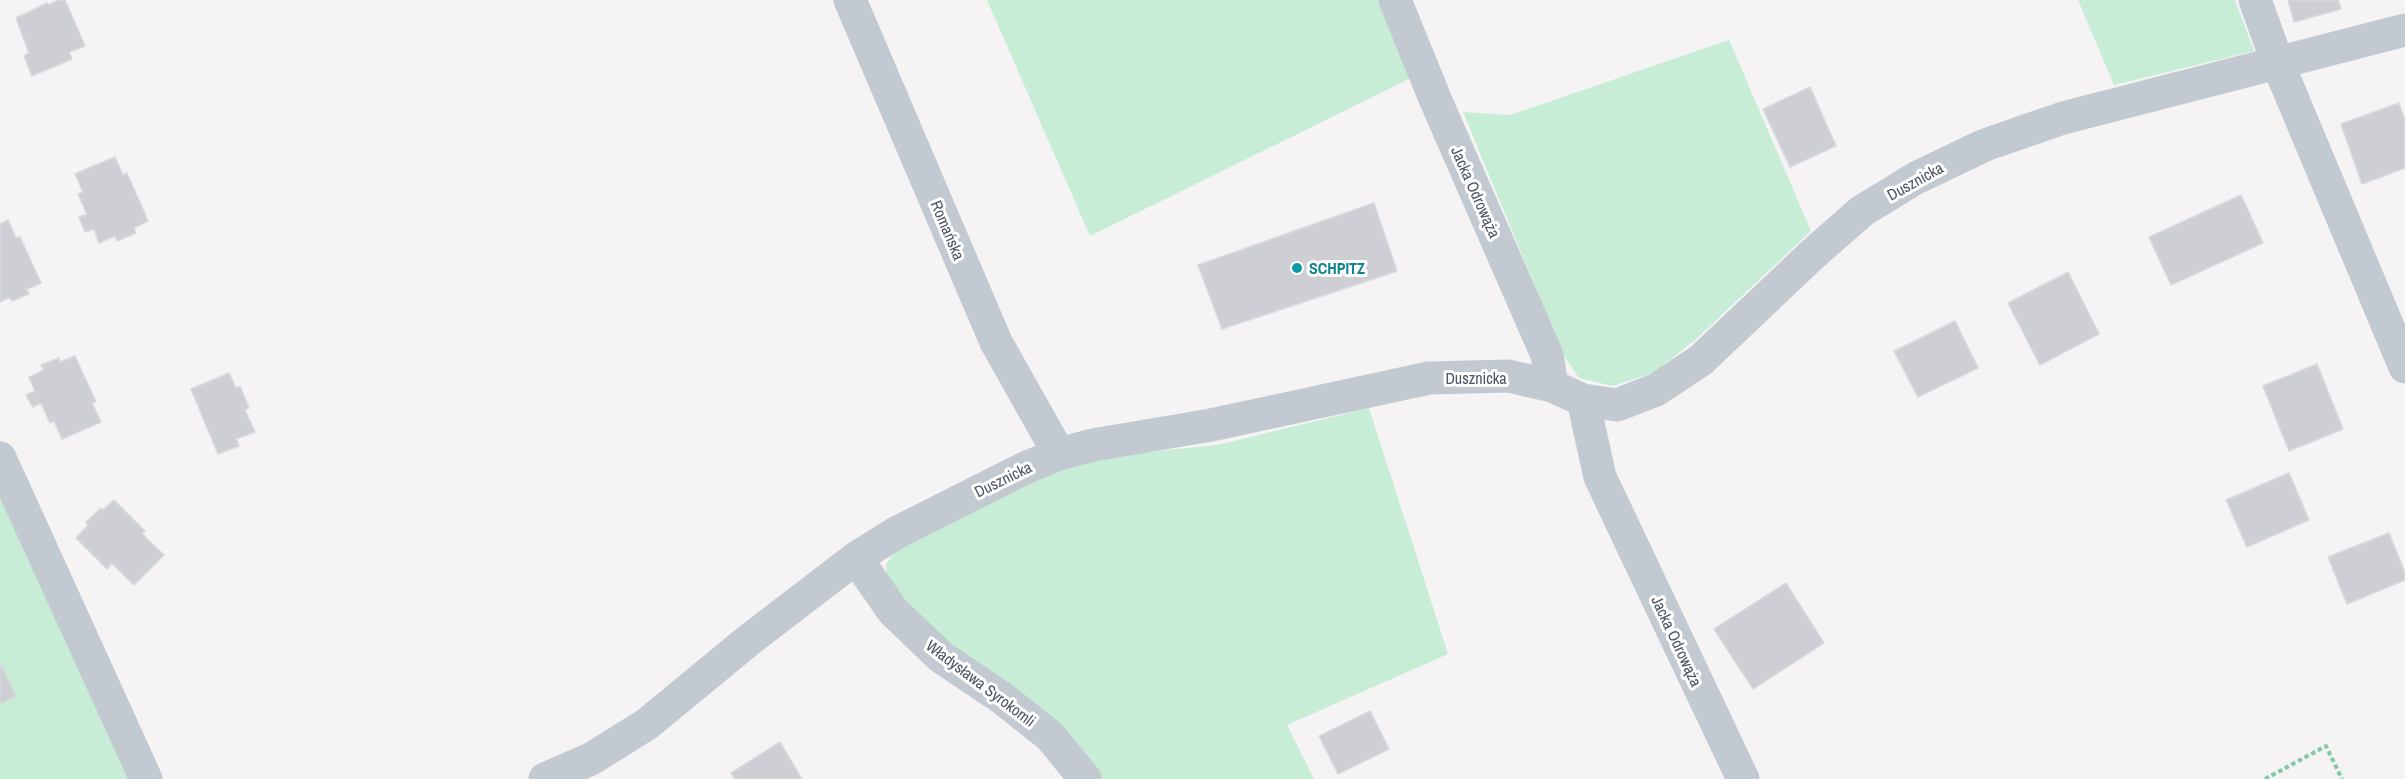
<svg xmlns="http://www.w3.org/2000/svg" width="2405" height="779" viewBox="0 0 2405 779" font-family="'Archivo Narrow',sans-serif">
<style>
.green{fill:#c7edd6}
.building{fill:#cdcfd4;stroke:#d7d9dd;stroke-width:1.5}
.lines{fill:none;stroke-linecap:round;stroke-linejoin:round}
.path{stroke:#81c9a7;stroke-width:4;stroke-dasharray:4.5 3;stroke-linecap:butt}
.minor{stroke:#c2c9d0;stroke-width:33}
.culture-dot{fill:#0f9aa8;stroke:#fff;stroke-width:2}
.labels{text-anchor:middle;dominant-baseline:central;stroke-width:6;stroke-linejoin:round;paint-order:stroke}
.street-label{font-size:16px;fill:#4c555f;stroke:#fff}
.culture-label{font-size:16px;font-weight:bold;fill:#0d838f;stroke:#fff;text-anchor:start}
</style>
<rect width="100%" height="100%" fill="#f5f3f3"/>
<path class="green" d="M987,0H1380L1413,77L1090,236Z
M2078,0H2235L2254,51L2114,85Z
M1729,40L1811,231L1695,340L1653,373L1613,386L1579,378L1563,354L1463,112L1510,115Z
M1369,408L1448,654L1287,725L1314,779H1103L1063,728L953,658L888,589L886,565L901,542L1083,458L1218,445Z
M0,479L135,779H0Z"/>
<path class="building" d="M59,0H65L85,46L69,52L72,59L32,76L24,56L29,53L16,18L47,3L48,5Z
M2288,0H2338L2341,9L2294,22Z
M1810,87L1836,146L1790,167L1763,109Z
M2399,103L2405,121V168L2362,184L2341,124Z
M115,157L123,175L127,173L148,221L134,228L136,233L117,241L115,236L99,243L94,229L85,232L79,217L87,214L78,194L83,192L75,174Z
M2241,195L2263,243L2171,285L2149,237Z
M1374,203L1397,271L1222,329L1198,265Z
M8,220L16,238L20,237L41,283L27,289L29,294L12,301L10,297L0,302V224Z
M2068,272L2099,334L2040,365L2008,303Z
M1955,321L1978,368L1918,397L1894,351Z
M75,356L96,402L92,403L101,422L62,439L54,421L50,423L41,403L33,407L26,395L35,391L29,377L44,370L41,365L59,358L60,362Z
M2317,364L2343,429L2289,451L2263,386Z
M229,373L236,388L240,386L249,408L245,410L255,432L236,439L239,446L218,454L191,389Z
M2289,473L2309,520L2247,547L2226,500Z
M114,500L145,531L142,534L164,555L134,585L112,563L107,569L76,538L88,525L86,522L101,508L103,510Z
M2389,533L2405,573V580L2347,604L2328,557Z
M1786,583L1824,643L1753,689L1714,629Z
M0,663L16,696L0,704Z
M1370,711L1389,749L1338,774L1319,736Z
M780,742L802,779H735L731,773Z"/>
<g class="lines">
<path class="path" d="M2265,779L2326,746L2342,779"/>
<path class="minor" d="M850,0L996,342L1059,454
M1395,0L1436,101L1547,355L1552,386
M2255,0L2278,64L2405,367
M1583,400L1600,477L1743,779
M0,458L146,779
M856,558L893,611L941,657L1002,698L1050,736L1085,779
M545,779L591,759L647,724L749,640L856,558L896,533L1025,468L1059,454L1093,445L1211,425L1429,378L1508,376L1552,386L1583,400L1617,405L1656,390L1701,360L1814,253L1862,211L1916,178L1985,145L2063,118L2405,30"/>
</g>
<circle class="culture-dot" cx="1297" cy="268" r="6"/>
<g class="labels">
<g class="street-label">
<text transform="translate(1915 181) rotate(-29)">Dusznicka</text>
<text transform="translate(1476 192) rotate(66)">Jacka Odrowąża</text>
<text transform="translate(948 230) rotate(67)">Romańska</text>
<text x="1476" y="378">Dusznicka</text>
<text transform="translate(1003 479) rotate(-26)">Dusznicka</text>
<text transform="translate(1677 641) rotate(65)">Jacka Odrowąża</text>
<text transform="translate(981 683) rotate(37)">Władysława Syrokomli</text>
</g>
<g class="culture-label">
<text x="1309" y="268">SCHPITZ</text>
</g>
</g>
</svg>
